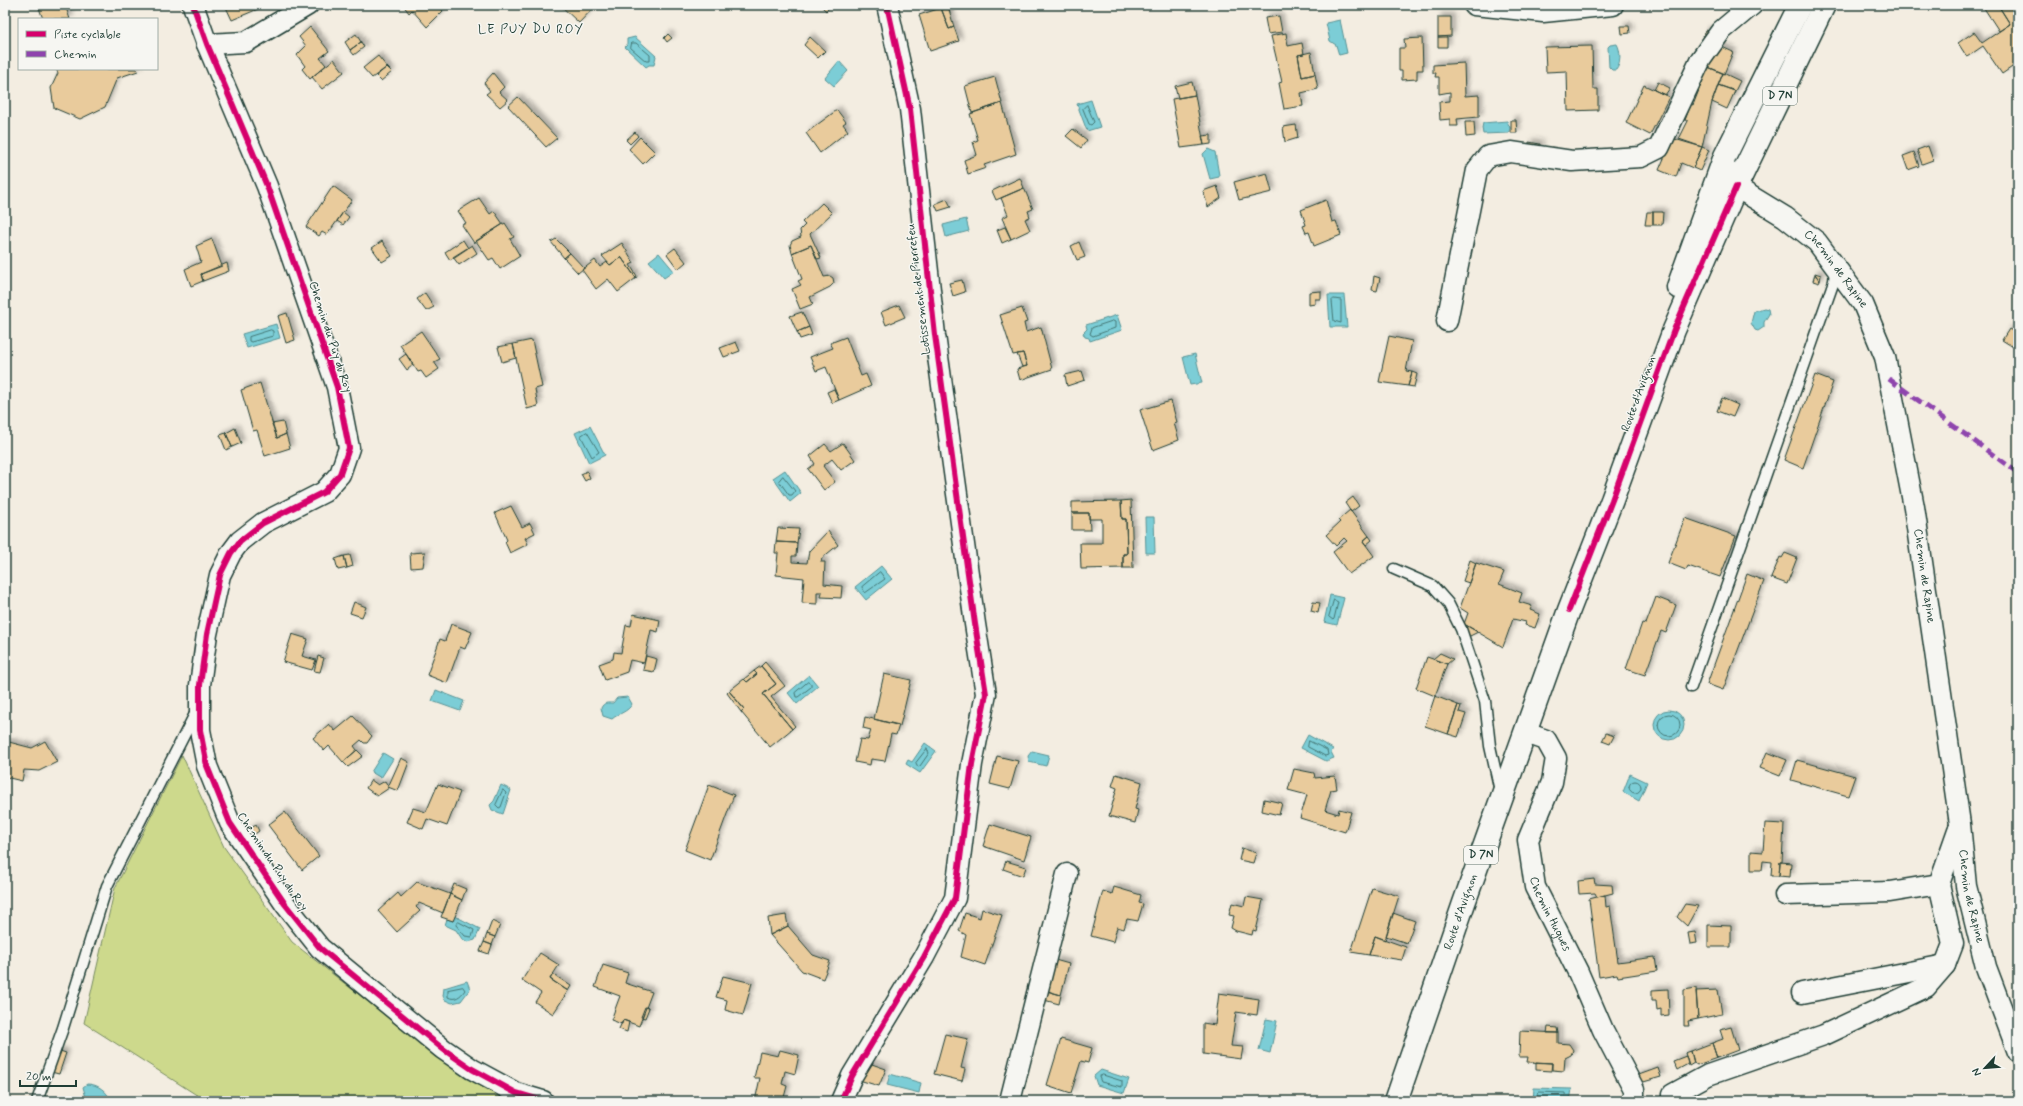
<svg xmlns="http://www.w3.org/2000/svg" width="2023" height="1106" viewBox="0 0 2023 1106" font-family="Mynerve,sans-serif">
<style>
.green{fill:#cdd98c;stroke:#768b60}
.water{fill:#7ccdd6;stroke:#579395}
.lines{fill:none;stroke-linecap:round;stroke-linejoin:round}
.shore{stroke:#447775;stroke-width:1}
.building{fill:#e9cb9c;stroke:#1f3d34;filter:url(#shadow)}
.service-casing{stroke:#1f3d34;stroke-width:13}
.minor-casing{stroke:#1f3d34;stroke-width:23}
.primary-casing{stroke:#1f3d34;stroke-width:25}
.service{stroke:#f6f6f2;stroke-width:10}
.minor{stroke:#f6f6f2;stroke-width:20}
.primary{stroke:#f6f6f2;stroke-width:22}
.quiet{stroke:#8e44ad;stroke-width:5;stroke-dasharray:10 5;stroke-linecap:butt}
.cycleway-casing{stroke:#f6f6f2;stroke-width:8}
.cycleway{stroke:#d6006c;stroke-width:6}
.labels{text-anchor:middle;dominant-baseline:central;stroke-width:3;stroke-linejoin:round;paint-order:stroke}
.shield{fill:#f6f6f2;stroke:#60746d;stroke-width:1}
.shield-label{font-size:11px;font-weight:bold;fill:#1f3d34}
.street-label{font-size:12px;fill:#1f3d34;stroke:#f6f6f2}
.neighbourhood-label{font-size:13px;letter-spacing:1px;fill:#1f3d34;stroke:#f6f6f2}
</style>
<defs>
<filter id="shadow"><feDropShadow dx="3.5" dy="-3.5" stdDeviation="2" flood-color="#0004"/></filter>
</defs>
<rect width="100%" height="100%" fill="#f3ede1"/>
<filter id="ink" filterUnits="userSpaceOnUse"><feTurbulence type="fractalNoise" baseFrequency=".025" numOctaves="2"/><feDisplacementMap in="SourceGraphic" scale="8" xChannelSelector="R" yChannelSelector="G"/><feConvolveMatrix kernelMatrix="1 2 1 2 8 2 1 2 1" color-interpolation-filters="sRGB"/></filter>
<g filter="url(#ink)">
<path class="green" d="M182,755L224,847L292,942L465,1078L513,1101H206L84,1023L115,888Z"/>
<path class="water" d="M1340,20L1347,53L1339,55L1336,45L1330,41L1326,23Z
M635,37L656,56L654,65H649L646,67L625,47L627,45V39Z
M1617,44C1621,51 1621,64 1616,70H1612L1609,67L1608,47L1610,45Z
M839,61L848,71L834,86L825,78Z
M1091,100L1100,127L1087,131L1077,104Z
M1507,121L1510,128L1509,133L1483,134L1482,128L1483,123Z
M1208,149L1215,152L1219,175V177L1210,179L1203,154Z
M966,219L969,231L946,237L943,225Z
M659,253L674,271L664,278L649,261Z
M1328,295H1344L1347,327H1330Z
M1764,308L1768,309L1769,314L1764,322V327L1758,331L1755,330L1751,323L1754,311Z
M1117,315L1122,330L1090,341L1089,338L1085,337L1083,333L1087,329L1086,325Z
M276,324L280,338L247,348L242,334Z
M1195,354L1202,383L1190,385L1183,357Z
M590,426L605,455L589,463L575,433Z
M785,470L801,493L790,502L773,478Z
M1145,517H1154L1155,553H1146Z
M881,566L892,579L866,600L855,587Z
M1330,595L1344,598L1337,625L1324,622Z
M809,675L818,686L797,704L788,693Z
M436,690L464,701L460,711L432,701Z
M628,697L632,704C628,712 619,713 612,719L603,716L601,708C604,702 607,703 613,703L617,698Z
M1654 725a15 15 0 1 1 30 0a15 15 0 1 1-30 0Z
M1308,735L1333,749L1331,752L1334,758L1326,761L1301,748Z
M925,743L936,751L920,773L906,764L908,760L912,762Z
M1032,751L1049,755L1046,766L1029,762L1028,756Z
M383,753L393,759L381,778L371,772Z
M1630,774L1647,782L1639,801L1623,792Z
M501,785L511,790L503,814L492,810L490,805L494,801Z
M455,916L480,929L475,940L468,942L462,939L456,930L445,925L447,919L453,921Z
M467,981L470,989L461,1001L452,1003L445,1000L443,996L444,988Z
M1266,1019L1277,1021L1270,1053L1259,1050Z
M1101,1070L1129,1079L1124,1093L1097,1085L1094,1076Z
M890,1074L921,1083L919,1093L887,1085Z
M87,1084C98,1084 107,1091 111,1101H87L83,1087Z
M1534,1088L1572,1089L1570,1101H1533Z"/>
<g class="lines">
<path class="shore" d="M632,43H636L650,55V61H646L631,48Z
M1087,105L1094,122L1091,125L1089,124L1083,109Z
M1334,299L1341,300V323L1334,321L1332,301Z
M1113,321L1115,322V328L1093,336L1090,334L1092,328Z
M271,330L273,331V336L251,342L249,341V337Z
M587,432L599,452L592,457L581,436Z
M783,476L795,491L792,495H789L779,481Z
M880,572L885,579L865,593L862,587Z
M1334,600L1338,602L1334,619L1333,620L1329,617Z
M808,682L811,684V687L798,697H796L795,693Z
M1658 725a11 11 0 1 1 22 0a11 11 0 1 1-22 0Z
M1309,741L1327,750L1328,755L1325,756L1308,747Z
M927,749L929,753L920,766L918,767L916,763Z
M1629 787a6 6 0 1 1 12 0a6 6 0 1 1-12 0Z
M503,790L506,793L501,807L499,808L496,805Z
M459,922L474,930L472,937L465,936L456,925Z
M463,987L465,990C461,996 455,1001 448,997V990Z
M1103,1075L1122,1081V1087L1101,1082L1099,1077Z
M1537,1101V1094L1539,1092L1565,1093L1566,1101"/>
</g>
<path class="building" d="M38,5H65L70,19H43Z
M225,5H256L258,9L232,20Z
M403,5H438L443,11L427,27L412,10L409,13Z
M560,5H596L579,23Z
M820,5H831L826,11Z
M1982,5H1998L2010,24L1999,31Z
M1998,5H2018V70L2015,65L2002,74L1983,46L1967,57L1958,43L1974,32L1982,43L2010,24Z
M948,6L954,27L949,29L941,8Z
M941,8L949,29L954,27L959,41L930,51L919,15Z
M1279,16L1282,32L1268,34L1265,18Z
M1438,17H1451V36L1438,37Z
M1621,26H1629L1630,33L1622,34Z
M310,27L329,51L320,58L326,65L310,79L302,69L305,66L297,55L306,46L299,37Z
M1706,30L1711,32L1709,39L1703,36Z
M1286,33L1288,46L1302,43L1304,54L1298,55L1302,77L1315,74L1318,89L1301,93L1303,106L1284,109L1279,83L1282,82L1271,36Z
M356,34L361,42L350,50L345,42Z
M668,34L672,38L667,42L664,38Z
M810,37L825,51L818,58L804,45Z
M1438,37H1447V47H1438Z
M1422,38L1423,70H1417V79L1402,80V71H1399V48H1405L1404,39Z
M361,42L364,47L354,55L350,50Z
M1592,46L1593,89H1598V110L1568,111L1567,71L1546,72L1545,47Z
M1720,46L1733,52L1724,74L1708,67Z
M1311,52L1315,74L1302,77L1298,55Z
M378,56L387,67L372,78L363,68Z
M334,59L344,72L322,89L312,77Z
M1464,63L1465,96L1479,95V117L1457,119L1458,126H1450V119L1440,120L1439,102L1450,101V92L1439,94V77H1435L1436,73H1433V65Z
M387,67L392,72L381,81L376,76Z
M1708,67L1723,73L1712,102L1702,147L1679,139L1688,121L1685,120L1691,104L1693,105Z
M56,69H137L138,71L117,78L105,107L80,119L54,108L51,88L58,73Z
M493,73L504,87L499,92L508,100L500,107L486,94L490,91L484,83Z
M1723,73L1740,81L1735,91L1718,85Z
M995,77L1002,103L972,113L965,86Z
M1192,82L1195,95L1178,98L1175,86Z
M1658,82L1670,88L1665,95L1654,90Z
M1644,85L1669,97L1650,135L1626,123Z
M1718,85L1735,91L1727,109L1712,102Z
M1195,95L1204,145L1181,148L1172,99Z
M518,97L557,138L546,147L508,106Z
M1002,103L1016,154L984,165L986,168L968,174L964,160L977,155L973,142L978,140L970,114Z
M837,110L846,122L843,124L848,131L820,153L806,133Z
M1511,120H1516L1517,133H1511Z
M1465,122H1474L1475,136L1466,137Z
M1296,125L1298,138L1285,142L1283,127Z
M1073,129L1087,140L1081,148L1066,136Z
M635,132L638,136L630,144L626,140Z
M1211,135V144L1204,145L1202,136Z
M640,137L655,152L643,164L629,149Z
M1671,138L1702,147L1693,168L1681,163L1676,177L1659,170L1665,156L1661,154Z
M1529,142L1540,144V150L1529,148Z
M1928,146L1933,160L1922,164L1917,150Z
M1702,147L1709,150L1700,171L1693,168Z
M1914,152L1919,166L1908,170L1903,156Z
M1267,173L1272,192L1239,200L1234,182Z
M1020,178L1024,188L996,200L992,191Z
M333,186L352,200L327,235L322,232L319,236L306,227Z
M1217,186L1221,198L1208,207L1203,191Z
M1024,188L1033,209L1028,211L1030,217L1025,219L1030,230L1011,239L1002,218L1008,215L1001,198Z
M479,198L490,214L494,211L503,224L474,243L462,225L466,223L458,211Z
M947,199L951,207L938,211L935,204Z
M1326,200L1332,222L1336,221L1341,235L1314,246L1309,232L1306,233L1303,226L1306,225L1301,210Z
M822,203L832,213L810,234L821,258L817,259L811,245L792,253L790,245L792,241L801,237L800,230L805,225L802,222Z
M343,212L349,217L343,225L337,221Z
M1647,212H1653V225H1645Z
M1653,212H1663L1662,225H1653Z
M505,223L514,237L510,239L520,256L500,269L493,258L489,260L476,241Z
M1005,227L1011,239L1002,243L997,230Z
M212,239L222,266L201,274L203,281L191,286L185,269L201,262L196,246Z
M556,239L570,253L564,258L551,242Z
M463,240L468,248L450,260L445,252Z
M382,241L392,256L382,262L372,248Z
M1079,242L1085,257L1077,260L1071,246Z
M622,243L634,263L630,265L637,276L636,278L621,257L610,265L602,256Z
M472,245L477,253L459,265L453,257Z
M811,245L824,277L830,276L833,278L834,283L830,287L810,297L813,304L800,309L792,289L801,285L798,281L802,279L792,253Z
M675,248L686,262L678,269L667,254Z
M570,253L584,268L578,273L564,258Z
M621,257L636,278L618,292L608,279L596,289L582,270L595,260L600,267L607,262L610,265Z
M227,263L229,271L203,281L201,274Z
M1815,273L1821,275L1820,281L1815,274Z
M1815,274L1820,281L1819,283L1813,281Z
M1374,276L1380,278L1377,291L1372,290Z
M962,280L965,292L953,296L949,283Z
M1321,291V299H1315V304L1309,305V292Z
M425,293L434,307L426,311L417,299Z
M899,305L905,317L886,325L881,312Z
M1022,308L1027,322L1024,323L1026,332L1041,327L1052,369L1020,380L1017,369L1027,366L1023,353L1013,355L1000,315Z
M802,312L809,327L797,332L790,316Z
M287,313L295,340L286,343L278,316Z
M809,327L812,335L800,339L797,332Z
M2009,329L2018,334V350L2002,340Z
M421,331L440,359L434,362L439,369L426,378L421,371L418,372L400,345Z
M1389,336L1412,341L1406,371L1412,372L1408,386L1379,382Z
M846,337L861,376L866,374L871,386L839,400L826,367L816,371L810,357L833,348L830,343Z
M532,340L542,387L535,389L538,406L527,409L513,344Z
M736,342L740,351L724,357L720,348Z
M513,344L516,358L502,362L498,347Z
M1023,353L1027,366L1022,367L1017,354Z
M406,354L413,365L407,370L399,359Z
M1082,371L1085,380L1067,386L1065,375Z
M1412,372L1417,374L1414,387L1408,386Z
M1815,375L1833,382L1803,468L1784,460Z
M260,383L277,438L286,434L290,448L265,456L257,430L253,431L241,390Z
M834,389L839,400L832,403L827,392Z
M1722,398L1738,405L1733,417L1717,411Z
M1171,401L1177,422L1174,423L1179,440L1153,450L1140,410Z
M283,422L286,434L277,438L272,424Z
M235,428L241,443L232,447L226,433Z
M226,433L232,447L226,450L220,435Z
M843,443L855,460L841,470L832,459L823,466L835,482L824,490L808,469L815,464L810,456L825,444L831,451Z
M587,471L590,478L585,481L581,474Z
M1353,497L1359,506L1351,512L1345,503Z
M1131,500L1133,568H1123V554H1127L1126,519H1122L1121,501Z
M1121,501L1122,519H1126L1127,554H1123V568L1081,569L1080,543H1102V519H1089V513H1072V502Z
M511,506L522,527L530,523L535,533L525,538L528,544L510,553L505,542L507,540L495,513Z
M1350,510L1369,536L1363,541L1374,556L1349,574L1333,552L1347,541L1344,538L1336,546L1326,535L1340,522L1338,520Z
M1072,513H1089L1090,530H1072Z
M1685,518L1736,536L1720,577L1688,566L1686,570L1668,563Z
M778,528L799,529L797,543L776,542Z
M828,531L838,545L822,558L821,562H825L824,584L842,586L841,598L821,597L822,592H817V604L802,603L804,578L776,575L778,553H775L776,542L797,543L796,556H792V562L807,563L809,551Z
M1369,536L1372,540L1366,545L1363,541Z
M425,552L423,567L411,568L410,553Z
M1785,553L1797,558L1787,584L1771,578L1780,557L1782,558Z
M350,555L353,566L347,568L344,556Z
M344,556L347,568L338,570L335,559Z
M1470,560L1476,563L1469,583L1463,581Z
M1476,563L1504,572L1499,584L1522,593L1519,602L1532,606L1530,610L1540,614L1535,628L1525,625L1526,622L1513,619L1503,647L1464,624L1468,613L1460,608Z
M1747,574L1764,581L1723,690L1707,684Z
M1656,597L1676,605L1666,633L1661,631L1645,675L1626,669L1642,623L1646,624Z
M354,602L366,607L362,617L350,613Z
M1313,602L1320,603L1318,613L1311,611Z
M633,614L660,620L658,632L651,630L644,663L630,660L627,672L605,680L599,664L613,659L614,652L621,653L626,625L631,626Z
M451,624L472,632L465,649L460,647L447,683L427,675L440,639L445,641Z
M1464,624L1478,632L1468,637Z
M292,634L308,639L302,656L316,660L312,670L283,662Z
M1440,653L1453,659L1447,664L1433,659Z
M318,656L324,658L320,672L314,671Z
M646,656L657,659L654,672L643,670Z
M1427,657L1447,664L1435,696L1416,688Z
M765,662L785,686L771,697L795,726L792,729L763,694L776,684L761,666Z
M761,666L776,684L763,694L792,729L770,747L741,712L744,709L729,691L744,679L747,682L757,674L754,671Z
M754,671L757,674L747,682L744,679Z
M884,674L911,680L900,726L874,719Z
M729,691L744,709L741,712L727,693Z
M1435,696L1458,705L1448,734L1425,726Z
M1458,705L1461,706L1459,712L1466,714L1458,737L1448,734Z
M353,716L372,736L367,743H364L361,740L354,746L357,750L343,762L329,746L324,751L313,738L329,724L335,731Z
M865,717L899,725L896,735L891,734L885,761L871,759L870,765L855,762L860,739L868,740L871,730L863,728Z
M1606,733L1614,736L1610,744L1602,741Z
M5,741L32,748L45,741L57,762L39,771L24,770L22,781L5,777Z
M357,750L363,756L348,767L343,762Z
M1767,752L1787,760L1780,776L1760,768Z
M997,756L1018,761L1010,789L990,784Z
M401,758L409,762L398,791L388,787Z
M1797,760L1855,776L1848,796L1791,780Z
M1294,769L1314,773L1315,778L1335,776L1337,789L1331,790L1325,810L1338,814L1339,809L1351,812L1345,832L1300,818L1307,795L1288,790Z
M1116,774L1142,782L1135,809L1138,810L1135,823L1109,816L1117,788L1112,786Z
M371,780L378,785L385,781L389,788L377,796L366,788Z
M438,784L460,792L447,826L427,819L423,829L407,822L413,808L426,812Z
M709,785L734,795L710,860L685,850Z
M1264,799L1282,803L1279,815L1262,811Z
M285,812L319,856L302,870L268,825Z
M1765,823L1784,824L1782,862H1780L1779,876H1771L1772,862L1763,861L1762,870H1751V851L1763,852Z
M990,824L1031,837L1024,860L983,846Z
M256,825L259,831L252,836L248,830Z
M1242,848L1256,853L1253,863L1239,860Z
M1006,861L1026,867L1023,876L1003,869Z
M1780,862L1791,863L1790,877L1779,876Z
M1594,879L1595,884L1612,885L1613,893L1597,897L1595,893L1579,894L1578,881Z
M417,882L450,894L443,913L419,903L416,907L420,911L397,932L378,911L398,893L401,897Z
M454,884L466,889L462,900L450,894Z
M1114,887L1141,895L1139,903L1143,904L1138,921L1127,919L1124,929L1117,927L1113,942L1091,936L1103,891L1112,894Z
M1372,888L1399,896L1385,940L1375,936L1369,955L1351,952Z
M450,894L462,900L453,921L441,917Z
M1605,895L1606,907L1610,906L1618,962L1655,957L1657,971L1618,977L1617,974L1599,977L1589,899Z
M1246,897L1263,900L1256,931L1253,930L1252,935L1236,931L1231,928L1234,916L1229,915L1232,903L1244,906Z
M1685,904L1698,906L1687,926L1677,917Z
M982,909L1002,915L985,965L961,957L966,935L959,931L965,913L980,918Z
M1393,913L1415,921L1407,943L1386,936Z
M786,915L788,926L770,935L768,918Z
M492,921L500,925L495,937L487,934Z
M1708,925L1731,926V947H1708Z
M788,926L813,955L830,961L823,979L802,971L770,935Z
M1695,932L1697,943L1690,944L1688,933Z
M487,934L495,937L492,945L484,942Z
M1375,936L1406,947L1402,960L1369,955Z
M484,942L492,945L489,954L480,951Z
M540,953L559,965L550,979L568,991L553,1014L535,1002L541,993L522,980Z
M1055,960L1069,964L1061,995L1047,991Z
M603,965L628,973L625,983L652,992L639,1026L623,1020L622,1024L611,1020L620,996L595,987Z
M553,974L571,986L568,991L550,979Z
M723,976L752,983L743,1015L725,1010L727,1000L716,997Z
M1696,988L1698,1019L1688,1021L1689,1026H1684V990Z
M1668,989L1669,1015L1661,1016V1009L1657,1010L1656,1000H1652V990Z
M1718,990L1722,1014L1698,1019L1696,991Z
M1047,991L1061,995L1059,1004L1044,1000Z
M1219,993L1259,999L1257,1015L1236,1012L1231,1046L1243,1047L1241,1059L1203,1054V1023L1215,1025Z
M645,1007L649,1008L645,1018L641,1017Z
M623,1020L629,1022L627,1032L619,1029Z
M1548,1027L1557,1028L1558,1033H1547Z
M1731,1027L1738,1050L1717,1058L1712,1043L1723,1039L1720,1030Z
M1520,1031L1558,1033V1043L1569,1044L1573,1050L1571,1055L1565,1058L1564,1071L1552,1070V1063L1527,1062L1528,1057H1519Z
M945,1034L968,1039L961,1068L965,1069L962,1081L934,1074Z
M1061,1039L1092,1048L1088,1063L1081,1061L1071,1093L1047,1085Z
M1712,1043L1717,1058L1697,1065L1694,1063L1691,1051Z
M57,1050L66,1053L59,1074L51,1072Z
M780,1050L799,1055L795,1074L785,1071L782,1084L787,1086L783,1101H755L760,1078H754L760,1052L778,1056Z
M1691,1051L1694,1063L1689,1066L1685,1053Z
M1686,1056L1688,1064L1677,1070L1673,1061Z
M1536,1062L1552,1063L1551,1071L1536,1070Z
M869,1063L886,1069L879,1086L859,1080Z
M1658,1068L1661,1077L1640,1083L1636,1076Z"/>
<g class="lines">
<defs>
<path id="service" d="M1394,569L1433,586L1448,603L1461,629L1485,701L1490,746L1500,791
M1691,687L1834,281L1835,270
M37,1101L63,1028L107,886L196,712"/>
<g id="minor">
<path d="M193,5L207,44L267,186L337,387L349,448L340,474L324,492L263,523L240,541L231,553L220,575L207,634L200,685V730L207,766L230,823L285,904L320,948L443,1049L472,1069L516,1093L543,1101"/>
<path d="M1474,5L1543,12L1613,5"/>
<path d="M207,44L246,42L308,5"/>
<path id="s1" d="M1731,173L1736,187L1785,217L1817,242L1863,304L1885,357L1914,507L1960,824L1966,886L1986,967L2018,1052"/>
<path d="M1447,321L1477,170L1488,156L1511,152L1572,161L1641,157L1659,148L1701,59L1721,31L1752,5"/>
<path id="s2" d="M1526,733L1546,740L1556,758L1552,782L1528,840L1535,887L1578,972L1603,1030L1634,1089V1101"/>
<path d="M1785,895L1890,892L1939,884L1958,830"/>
<path d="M1802,993L1945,965"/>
<path d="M841,1101L852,1076L924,957L955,898L972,764L986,694L975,624L935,335L910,109L887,5"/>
<path d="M1010,1101L1067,874"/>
<path d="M1673,1101V1094L1708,1075L1824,1035L1926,987L1945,965L1953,944L1939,884"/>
</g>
<g id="primary">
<path d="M1678,287L1725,156L1800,5"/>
<path id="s3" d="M1396,1101L1464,903L1569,610L1612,500L1674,330L1736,187L1824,5"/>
</g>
</defs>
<use href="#service" class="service-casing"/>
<use href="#minor" class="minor-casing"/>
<use href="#primary" class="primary-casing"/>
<use href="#service" class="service"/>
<use href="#minor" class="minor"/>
<use href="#primary" class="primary"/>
<path class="quiet" d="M1889,379L2018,473"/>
<defs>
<path id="cycleway" d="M193,5L207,44L267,186L337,387L349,448L340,474L324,492L263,523L240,541L231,553L220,575L207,634L200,685V730L207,766L230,823L285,904L320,948L443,1049L472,1069L516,1093L543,1101
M1569,610L1612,500L1674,330L1736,187
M841,1101L852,1076L924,957L955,898L972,764L986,694L975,624L935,335L910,109L887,5"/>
</defs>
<use href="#cycleway" class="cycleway-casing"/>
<use href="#cycleway" class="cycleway"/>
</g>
</g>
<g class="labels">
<g class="shield">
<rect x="1763" y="87" width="34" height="18" rx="3"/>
<rect x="1464" y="846" width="34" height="18" rx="3"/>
</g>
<g class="shield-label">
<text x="1780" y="96">D 7N</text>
<text x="1481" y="855">D 7N</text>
</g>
<g class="street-label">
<text stroke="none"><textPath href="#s1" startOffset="146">Chemin de Rapine</textPath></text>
<text transform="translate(919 289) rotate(-97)">Lotissement de Pierrefeu</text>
<text transform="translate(330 337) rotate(72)">Chemin du Puy du Roy</text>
<text transform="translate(1639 394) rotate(-70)">Route d'Avignon</text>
<text stroke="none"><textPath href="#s1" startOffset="470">Chemin de Rapine</textPath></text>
<text transform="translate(272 862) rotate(56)">Chemin du Puy du Roy</text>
<text stroke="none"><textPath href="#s1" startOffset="794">Chemin de Rapine</textPath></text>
<text stroke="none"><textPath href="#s3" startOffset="200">Route d'Avignon</textPath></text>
<text stroke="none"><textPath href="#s2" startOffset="207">Chemin Hugues</textPath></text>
</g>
<g class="neighbourhood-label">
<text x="531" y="29">LE PUY DU ROY</text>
</g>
</g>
<rect width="2023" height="1106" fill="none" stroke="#f6f6f2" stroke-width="20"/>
<rect x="10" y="10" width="2003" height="1086" fill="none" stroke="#1f3d34" stroke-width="1.5" filter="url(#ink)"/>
<rect x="18" y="18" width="140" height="52" fill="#f6f6f2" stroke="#a0aca6"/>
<rect x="26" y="31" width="20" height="6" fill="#d6006c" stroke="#a0aca6"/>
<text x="54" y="38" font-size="12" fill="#1f3d34">Piste cyclable</text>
<rect x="26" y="51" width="20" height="6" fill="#8e44ad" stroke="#a0aca6"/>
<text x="54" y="58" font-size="12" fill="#1f3d34">Chemin</text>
<g transform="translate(1985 1068) rotate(244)" stroke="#f6f6f2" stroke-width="3" paint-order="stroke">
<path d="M0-3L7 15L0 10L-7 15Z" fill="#1f3d34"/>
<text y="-6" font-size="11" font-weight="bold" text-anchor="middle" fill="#1f3d34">N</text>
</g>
<path d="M20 1080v6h56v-6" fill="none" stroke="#1f3d34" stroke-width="2"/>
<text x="26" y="1080" font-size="12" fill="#1f3d34" stroke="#f6f6f2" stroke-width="3" paint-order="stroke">20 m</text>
</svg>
